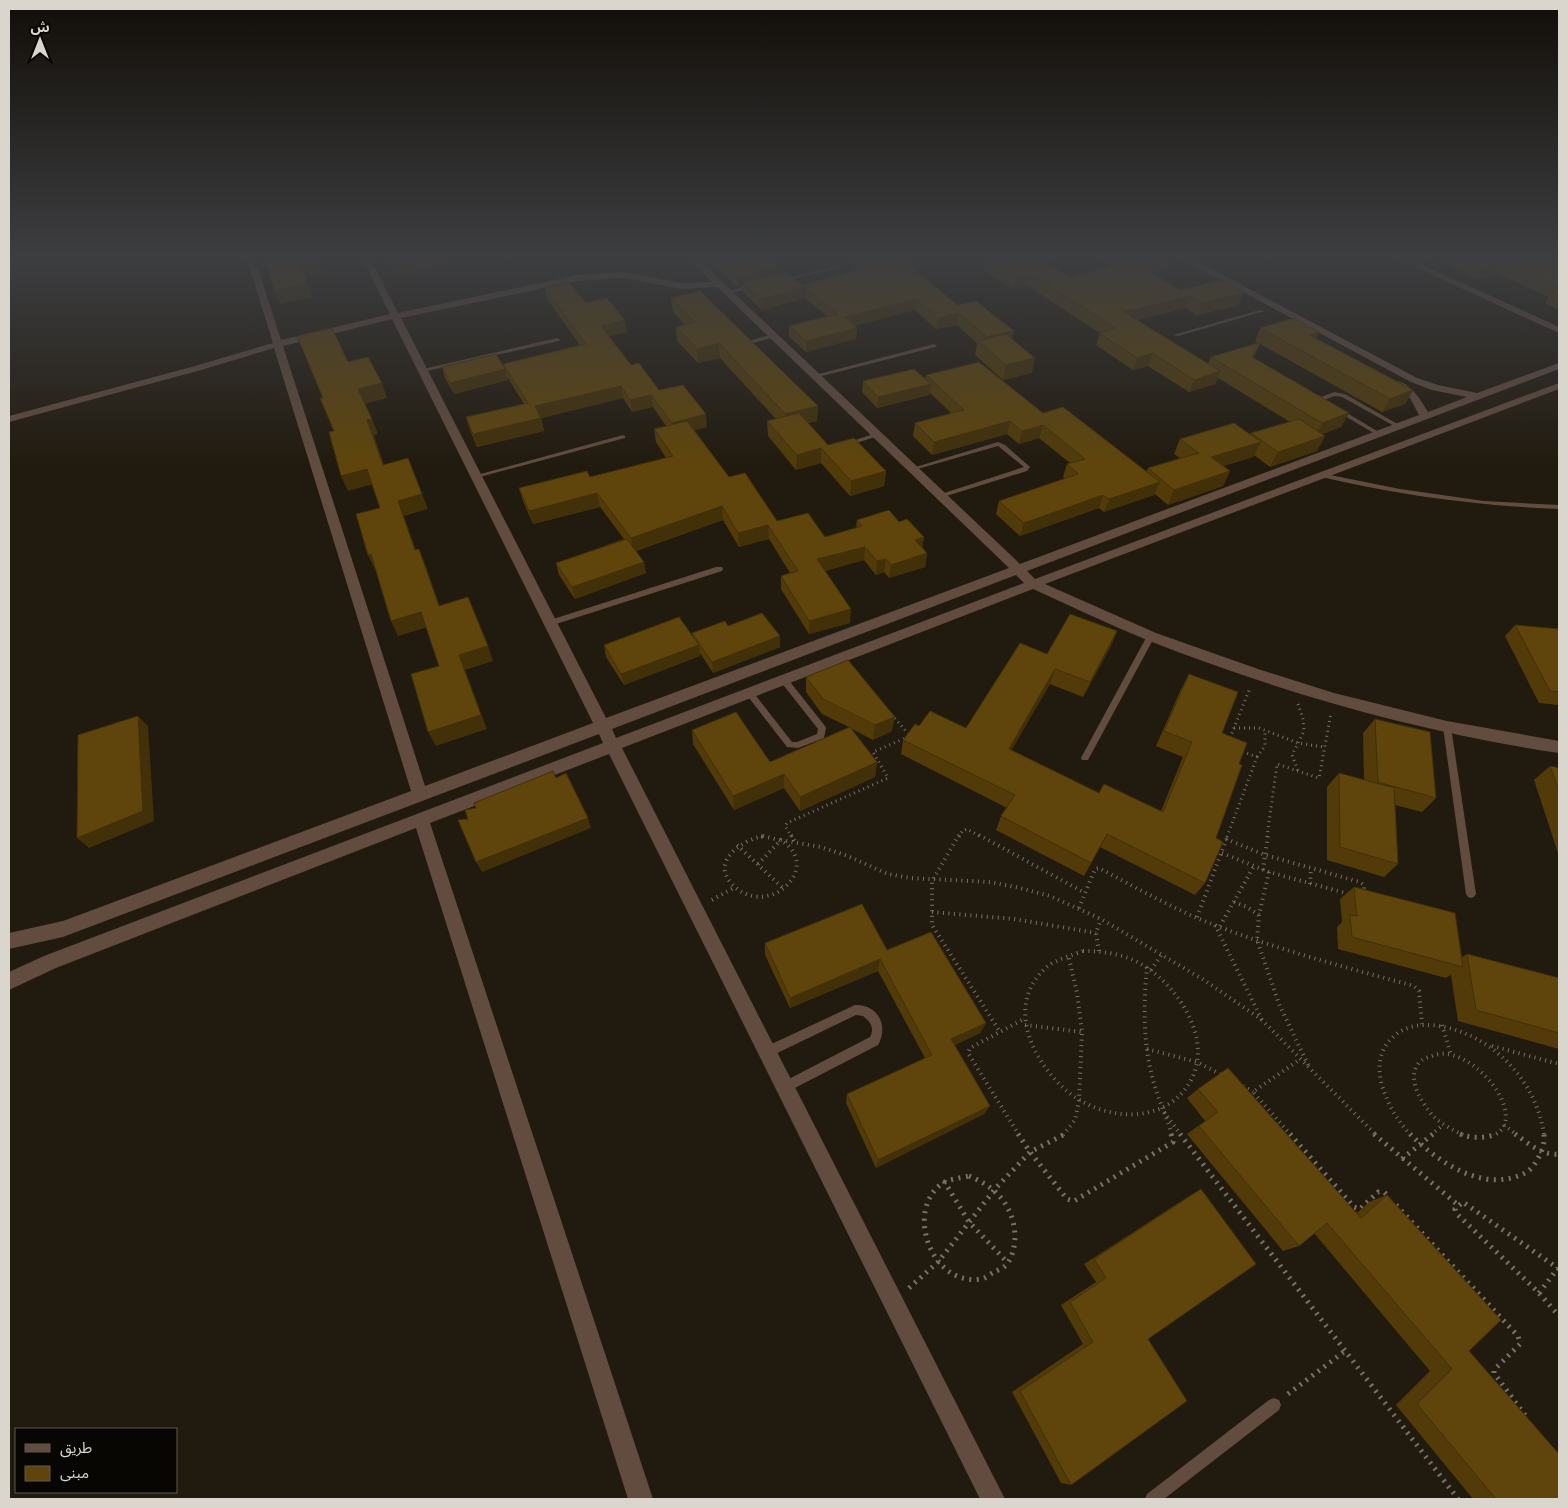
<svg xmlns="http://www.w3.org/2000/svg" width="1568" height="1508" viewBox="0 0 1568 1508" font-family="Mulish,'Noto Sans Arabic',sans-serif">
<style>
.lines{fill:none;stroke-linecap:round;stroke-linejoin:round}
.path-far2{stroke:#777268;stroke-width:3;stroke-dasharray:1 4;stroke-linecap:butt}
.path-far1{stroke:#777268;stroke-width:4;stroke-dasharray:1 4.5;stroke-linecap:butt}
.path{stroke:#777268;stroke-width:5;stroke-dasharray:2 5.5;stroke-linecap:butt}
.lane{fill:#614c3f;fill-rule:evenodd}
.street{fill:#614c3f;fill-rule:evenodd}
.wall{fill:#523b09}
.shaded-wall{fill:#423008}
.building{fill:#5f450b;stroke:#423008}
</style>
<rect width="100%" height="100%" fill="#211a0e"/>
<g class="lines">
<path class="path-far2" d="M1298,704L1303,719L1304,731L1292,755L1298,771
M1234,728H1259L1298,743L1324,747
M1230,738L1250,688
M1257,757L1265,746V731
M761,837H765
M792,837L785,826L787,823L888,778L873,752L910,736L892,715
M959,837L962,831L967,829L981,837
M1227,837L1257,757L1241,751
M1267,837L1277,764L1319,778L1331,713"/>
<path class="path-far1" d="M791,835L795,842
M959,835L932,881V925L1000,1032
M979,835L1085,893
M763,836C770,838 779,839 785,843C821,871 765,921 731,883C711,860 743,840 763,836Z
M1226,839L1265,855L1360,882L1364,885V893
M737,845L785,890
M1222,853L1269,872L1349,894
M758,864L781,840L821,847L845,855L888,874L910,878L990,882L1020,888L1050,896L1101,919L1204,980L1262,1020L1376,1135
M1263,870L1268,835
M1269,872L1259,915L1257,940L1279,1004L1310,1069
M1310,884L1311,868
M712,900L735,887
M1234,902L1247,907L1259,915
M1079,908L1095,869L1099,868C1131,885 1163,903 1197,918C1267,947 1341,966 1414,986L1419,991L1422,1024
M932,912L1014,919L1096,933
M1197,917L1228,835
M1215,925L1262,1020
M1220,926L1254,866
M1083,951C1099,951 1116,953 1131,959C1173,977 1216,1037 1190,1082C1164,1126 1104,1121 1068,1092C1031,1061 1004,1002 1048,966C1057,959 1073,955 1083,951Z
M1099,951L1096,933L1101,919
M1147,967C1143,1007 1143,1048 1155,1087C1160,1103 1167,1118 1172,1135
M1151,970L1162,954
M1025,1025L1082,1032
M1442,1025L1451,1055
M1492,1046L1559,1064
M1147,1049L1197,1062L1222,1075
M1243,1086L1253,1092
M1164,1112L1181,1135
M1504,1125L1517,1135
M1019,1135L968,1053L970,1048L1024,1019
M1063,1135L1075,1120L1079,1101L1082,1032L1077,993L1068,954
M1291,1135L1253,1092L1299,1060
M1411,1135C1397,1121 1388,1104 1382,1086C1377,1067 1379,1050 1393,1037C1407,1024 1426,1023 1444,1027C1495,1037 1537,1083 1544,1135
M1431,1135L1443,1125
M1463,1135C1453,1130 1443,1125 1434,1117C1422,1104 1403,1075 1422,1060C1424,1058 1429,1057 1432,1056C1470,1040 1532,1118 1494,1135"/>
<path class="path" d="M1018,1134L1030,1152L1067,1199L1074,1201L1173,1142L1171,1134
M1180,1134L1458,1499
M1290,1134L1354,1207L1360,1209L1378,1192H1384L1390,1198
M1374,1134L1458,1205
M1410,1134C1435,1159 1476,1189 1515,1177C1522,1175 1529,1172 1534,1165C1540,1156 1545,1146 1544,1134
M1460,1134C1473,1139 1485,1138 1497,1134
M1515,1134C1528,1143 1542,1156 1559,1154
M1402,1159L1433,1134
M969,1176C996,1187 1013,1205 1015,1235C1015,1245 1013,1256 1007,1264C1004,1268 998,1270 994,1272C990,1274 985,1279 981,1279C933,1287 905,1214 940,1185C947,1179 961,1178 969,1176Z
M944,1181L969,1222L1008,1263
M1396,1205L1518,1336L1520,1344L1494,1370V1373L1527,1418
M1559,1269L1463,1202L1455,1209L1456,1213L1539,1293L1559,1316
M909,1288L938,1262L995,1189L1030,1152L1065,1134
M1539,1293L1558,1268
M1288,1394L1345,1351"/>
<path class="lane" d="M1055,256H1064L1051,260L1049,259Z
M1426,256H1435L1422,260L1420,259Z
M838,266H840V268L781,281L779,280Z
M754,284L757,286L756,287L727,294L724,292Z
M1260,310L1265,311L1178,336L1173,335Z
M773,334L776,336L775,337L745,345L742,343Z
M557,338L560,340L559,341L422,372L419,370Z
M934,344L937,346L936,347L814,378L811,376Z
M1334,392L1345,394L1401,426L1396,427L1342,397L1335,396L1326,399L1327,401L1382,434L1377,435L1323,403L1320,398L1321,397Z
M876,433L879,435L878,436L850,445L847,443Z
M623,435L625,436V438L476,478L473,476Z
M998,442L1005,445L1029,466L1030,467L1027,471L940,498L938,497V495L1024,467L998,446L914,470H910L909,469Z
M1320,473L1400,489L1484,501L1559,505V509C1478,506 1397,495 1318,476L1317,475Z
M716,567H722L723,569L722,571L553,625H547L546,623L547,621Z
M1151,633L1155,636L1088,760H1082L1081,758L1082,756L1147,636Z
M784,677L787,678L825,726L826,728L824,738L798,748L787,747L746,694L747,692H753L792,742H797L817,734L818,729L781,682L780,680L781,678Z
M1447,724L1451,727L1476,894L1474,897L1471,898L1468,897L1466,894L1443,727Z
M855,1005C878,1004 889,1026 878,1045L789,1091L785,1093L781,1091L779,1087L781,1083L870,1037C875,1028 870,1021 863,1016L856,1015L767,1058L763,1056L761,1052L763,1048Z
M1274,1398L1279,1400L1281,1405L1279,1410L1164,1499H1145L1147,1494L1269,1400Z"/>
<path class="street" d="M246,256H254L281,340L390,314L361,256H369L398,313L578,275L624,272L681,283L712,282L686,256H695L1020,564L1419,415L1410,398L1391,385V381C1408,378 1421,400 1428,412L1467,397L1432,390L1411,382L1176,256H1187L1417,378L1438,385L1477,393L1559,363V369L1027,571L1035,579L1559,383V389L1045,584L1156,633L1261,670L1334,693L1447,721L1559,741V753C1418,732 1279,692 1147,640C1108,624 1071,606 1033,589L622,748L1005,1499H980L609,754L430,823L653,1499H628L416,828L56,968L9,990V972L44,956L603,743L599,734L63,937L9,949V933L63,921L411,791L274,348L201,370L9,422V416L195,366L273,343ZM624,278L681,289L717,287L1009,568L606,718L401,318L578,281ZM392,319L593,723L425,786L283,346ZM1016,575L1024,583L616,738L612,729Z
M1391,256H1403L1559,327V333Z"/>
</g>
<path class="wall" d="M387,256H443L446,265L394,275Z
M705,256H764L778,274L803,285L859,270L844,256H910L909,266L957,305L1014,331L1012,339L1032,373L1003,380L975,355L977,343L957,325L936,329L915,310L854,326L857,328L856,339L806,352L789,337V326L827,316L805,298L762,310L743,292V286L737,287Z
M984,256H1036L1069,277L1111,266L1095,256H1168L1169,257L1165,269L1151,272L1180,290L1244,293L1239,305L1197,315L1186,308L1137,320L1208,364L1211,357L1258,343L1255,341L1260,328L1316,338L1413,390L1405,404L1382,412L1260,344L1253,358L1349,413L1341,427L1322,434L1325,436L1317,451L1270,467L1254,455L1253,457L1223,466L1230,471L1223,486L1168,505L1155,494L1154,495L1104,512L1099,508L1020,536L996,514L999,501L1065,479L1063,477L1067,464L1070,463L1039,438L1019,444L1007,434L932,455L913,436L915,423L951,413L930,393L929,395L877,408L862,392L863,381L925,379L926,375L1043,413L1146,472L1148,468L1180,458L1174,454L1180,439L1250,434L1251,433L1290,422L1218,378L1215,384L1189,392L1148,366L1133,370L1096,345L1100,333L1027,286L1013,289L984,270L986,258Z
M1436,256H1559V310L1545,303L1549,297L1497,274L1477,279L1453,268L1454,265Z
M544,287L586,303L625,320L627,332L609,336L631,365L659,390L707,427L694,430L729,477L777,521L825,537L856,528L857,520L899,522L924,537L922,547L927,553L925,567L889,578L884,572L876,575L864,560L825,571L850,623L809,634L781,589V576L790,573L769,539L739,547L723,520L636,551L646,573L575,599L559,575L556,563L624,539L600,507L533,524L523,501L519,488L590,477L666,458L656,442L654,429L666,426L653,407L632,412L623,398L541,418L544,431L477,447L470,430L466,417L524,404L508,378V380L454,394L445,378L442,367H504L503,364L580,345L547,299Z
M671,298L818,406L817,421L808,423L828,445L886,471L884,486L850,496L821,463L796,470L768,436L767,421L776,419L720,358L698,363L677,341L676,327L685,325L673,312Z
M1515,625L1559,629V705L1539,703L1505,636Z
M728,626L780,636V647L713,673L700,653V656L624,685L606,657L604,645L693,636L692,633Z
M1117,631L1111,646L1083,697L1050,684L1011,750L1099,793L1161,811L1183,757L1156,746L1181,689L1189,674L1239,764L1216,838L1205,883L1195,895L1100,847L1084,876L996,830L1001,816L1007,808L901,754L903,740L919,726L966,728L1047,654Z
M806,677L892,731L873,740L850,728L877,762L875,777L800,811L784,788L734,810L693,744L692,730L770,762L849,727L822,714L806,692Z
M1375,719L1436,798L1422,812L1395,805L1398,864L1384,877L1327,860V787L1339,773L1364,780L1363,733Z
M1550,766L1559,768V856L1534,780Z
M1354,887L1462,957L1467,954L1559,978V1049L1458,1021L1451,975L1446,978L1338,949L1337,927L1342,922L1340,899Z
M765,943L887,950L986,1023L980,1033L955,1045L990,1106L984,1114L876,1168L846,1103L847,1094L925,1058L878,971L790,1008L765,955Z
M1198,1089L1357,1213L1369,1202L1387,1195L1469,1351L1559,1499H1473L1396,1405L1430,1371L1314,1233L1299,1246L1283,1251L1187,1134L1205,1121L1187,1098Z
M1201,1189L1148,1339L1071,1485L1061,1483L1012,1392L1083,1344L1061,1305L1096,1282L1084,1264L1189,1196Z"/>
<path class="shaded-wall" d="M317,256L323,273L305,276L312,297L280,304L274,290L300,263Z
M435,256H443L446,265L394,275L391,264Z
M910,256L909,267L900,258Z
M1169,257L1165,269L1135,276L1138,264Z
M1504,263L1497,274L1477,279L1483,268Z
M778,267V278L743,282V286L737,287V276Z
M1030,274L1027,286L1013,289L1016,277Z
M805,287V298L762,310L761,299Z
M1244,293L1239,305L1197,315L1202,303Z
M1190,296L1186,308L1120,324L1124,312Z
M916,299L915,310L843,329L844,317Z
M958,313L957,325L936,329L938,318Z
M625,320L627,332L603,338L601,326Z
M857,328L856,339L806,352V341Z
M1014,331L1011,343L985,347L987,337Z
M1319,332L1313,345L1309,335Z
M1261,342L1255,355L1246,371L1252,357Z
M719,343L720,358L698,363L697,349Z
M1153,353L1148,366L1133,370L1137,358Z
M1035,358L1032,373L1003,380L1006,365Z
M505,369L508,380L454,394L450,383Z
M1220,371L1215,384L1189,392L1194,380Z
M382,383L387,398L364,404L358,389Z
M931,384L929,395L877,408L878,397Z
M621,386L623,398L538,419L535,406Z
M1413,390L1405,404L1382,412L1390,399Z
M651,395L653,407L632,412L630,400Z
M818,406L817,421L785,429V414Z
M1349,413L1341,427L1315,437L1322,423Z
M706,414L707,427L673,436L672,423Z
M541,418L544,431L477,447L473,434Z
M372,419L378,434L374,435L389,480L383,465L367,420Z
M1010,421L1007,434L932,455L934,442Z
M1043,425L1039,438L1019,444L1022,431Z
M1325,436L1317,451L1270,467L1278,452Z
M1261,442L1253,457L1204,472L1211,457Z
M821,448V463L796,470L797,455Z
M408,458L428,509L404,516L421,565L415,550L398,501Z
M367,469L374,484L348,491L341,476Z
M886,471L884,486L850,496L851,481Z
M1230,471L1223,486L1168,505L1174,490Z
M1160,482L1154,495L1104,512L1109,499Z
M597,493L600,507L533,524L529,511Z
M1103,495L1099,508L1020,536L1024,523Z
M722,506L723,520L633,551L631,538Z
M768,525L769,539L739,547L738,533Z
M924,537L922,550L915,540Z
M865,547L864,560L817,573V559Z
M419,549L425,564L445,621L439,606Z
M927,553L925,567L889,578L891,565Z
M371,554L378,569L375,570L368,555Z
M886,559L884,572L876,575L877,561Z
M644,562L646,573L575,599L572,587Z
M851,609L850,623L809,634V621Z
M421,612L428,627L398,636L391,621Z
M1117,631L1111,646L1083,697L1090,682Z
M780,636V647L713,673L712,662Z
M699,645L700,656L624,685L621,674Z
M488,646L493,661L465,670L487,729L436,746L428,732L459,655Z
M1055,669L1050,684L1004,763L1009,749Z
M138,716L148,726L154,821L89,848L77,838Z
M895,717L892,731L873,740L875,725Z
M877,762L875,777L800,811V797Z
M784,774V788L734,810L733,796Z
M588,818L591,828L482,872L476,862Z
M880,959L878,971L790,1008V998Z
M986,1023L980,1033L947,1049L951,1039Z
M990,1106L984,1114L876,1168L878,1160Z"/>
<path class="building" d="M265,256H317L318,260L300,263L307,284L274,290Z
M388,256H435L391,264Z
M716,256H764L778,267L737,276Z
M857,256H910L900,258L957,305L976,301L1014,331L987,337L958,313L938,318L916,299L844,317L857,328L806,341L789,326L838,314L803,285L869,267Z
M992,256H1036L1069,277L1128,262L1118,256H1168L1169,257L1138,264L1180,290L1222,280L1244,293L1202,303L1190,296L1124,312L1220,371L1194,380L1153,353L1137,358L1099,333L1116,328L1030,274L1016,277L986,258Z
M1462,256H1559V287L1504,263L1483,268L1459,257Z
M785,272L805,287L761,299L743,282Z
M569,282L586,303L607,298L625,320L601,326L631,365L639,363L659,390L683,385L706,414L672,423L651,395L630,400L621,386L535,406L541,418L473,434L466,417L528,403L503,364L586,344L544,287Z
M1559,290V295L1552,292Z
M700,291L818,406L785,414L719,343L697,349L676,327L695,322L671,298Z
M1294,318L1319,332L1309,335L1413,390L1390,399L1260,328Z
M332,328L348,362L368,357L382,383L358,389L372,419L367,420L383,465L408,458L422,494L398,501L415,550L419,549L439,606L468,597L488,646L459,655L481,715L428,732L411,674L439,666L421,612L391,621L371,554L368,555L356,514L380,508L367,469L341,476L329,432L334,431L320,398H323L297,336Z
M1006,334L1035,358L1006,365L978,341Z
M1261,342L1252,357L1349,413L1322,423L1211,357Z
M496,354L505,369L450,383L442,367Z
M979,362L1043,413L1063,407L1160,482L1109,499L1103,495L1024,523L999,501L1078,474L1067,464L1085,459L1043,425L1022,431L1010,421L934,442L915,423L964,410L926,375Z
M914,369L931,384L878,397L863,381Z
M799,413L828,445L854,438L886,471L851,481L821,448L797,455L767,421Z
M1299,419L1325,436L1278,452L1251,433Z
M687,421L729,477L745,473L777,521L808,513L825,537L862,526L857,520L889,510L899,522L907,519L924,537L915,540L927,553L891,565L886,559L877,561L865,547L817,559L851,609L809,621L781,576L798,571L768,525L738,533L722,506L631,538L597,493L529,511L519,488L587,471L590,477L673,456L654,429Z
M1234,423L1261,442L1211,457L1230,471L1174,490L1148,468L1199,453L1180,439Z
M627,539L644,562L572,587L556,563Z
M762,613L780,636L712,662L692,633L725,621L728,626Z
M1070,614L1117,631L1090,682L1055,669L1009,749L1099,793L1104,784L1163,812L1192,742L1164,731L1189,674L1238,692L1222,733L1247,743L1239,764L1242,765L1216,838L1223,842L1205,883L1107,834L1091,863L1001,816L1015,795L903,740L915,724L919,726L930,711L966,728L1020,643L1047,654Z
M679,617L699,645L621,674L604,645Z
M1515,625L1559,629V692L1550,691Z
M848,660L895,717L875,725L823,699L806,677Z
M736,712L770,762L850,727L877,762L800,797L784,774L733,796L692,730Z
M138,716L143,811L77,838L78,735Z
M1375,719L1430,732L1436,798L1378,782Z
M1550,766L1559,768V791Z
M553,771L556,778L566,773L588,818L476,862L458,820L468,819L465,810L476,808L474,803Z
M1339,773L1394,788L1398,864L1340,847Z
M1354,887L1455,913L1463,967L1352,937L1350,915L1357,916Z
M862,904L887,950L931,932L986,1023L951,1039L990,1106L878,1160L847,1094L932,1055L880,959L790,998L765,943Z
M1467,954L1559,978V1033L1476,1010Z
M1228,1068L1361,1218L1387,1195L1501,1320L1469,1351L1559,1454V1499H1496L1417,1404L1452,1369L1327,1223L1299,1246L1199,1126L1218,1112L1198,1089Z
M1201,1189L1256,1264L1148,1339L1187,1401L1071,1485L1020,1391L1093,1342L1070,1302L1106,1278L1094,1259Z"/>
<linearGradient id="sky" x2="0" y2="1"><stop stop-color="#120e08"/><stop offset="0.55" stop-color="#3d3e41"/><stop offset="1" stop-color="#3d3e41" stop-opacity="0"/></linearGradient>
<rect width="1568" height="467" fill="url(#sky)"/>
<rect width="1568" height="1508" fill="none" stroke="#dad6ce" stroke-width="20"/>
<rect x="15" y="1428" width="162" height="65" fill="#080603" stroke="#5c5954"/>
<rect x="25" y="1444" width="25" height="8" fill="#614c3f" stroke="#5c5954"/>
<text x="60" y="1453" font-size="15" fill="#dad6ce">طريق</text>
<rect x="25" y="1466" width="25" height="15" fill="#5f450b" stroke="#5c5954"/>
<text x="60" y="1478" font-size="15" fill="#dad6ce">مبنى</text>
<g transform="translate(40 40)" stroke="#080603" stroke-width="4" paint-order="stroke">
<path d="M0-4L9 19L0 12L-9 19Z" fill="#dad6ce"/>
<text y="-8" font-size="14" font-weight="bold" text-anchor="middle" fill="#dad6ce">ش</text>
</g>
</svg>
